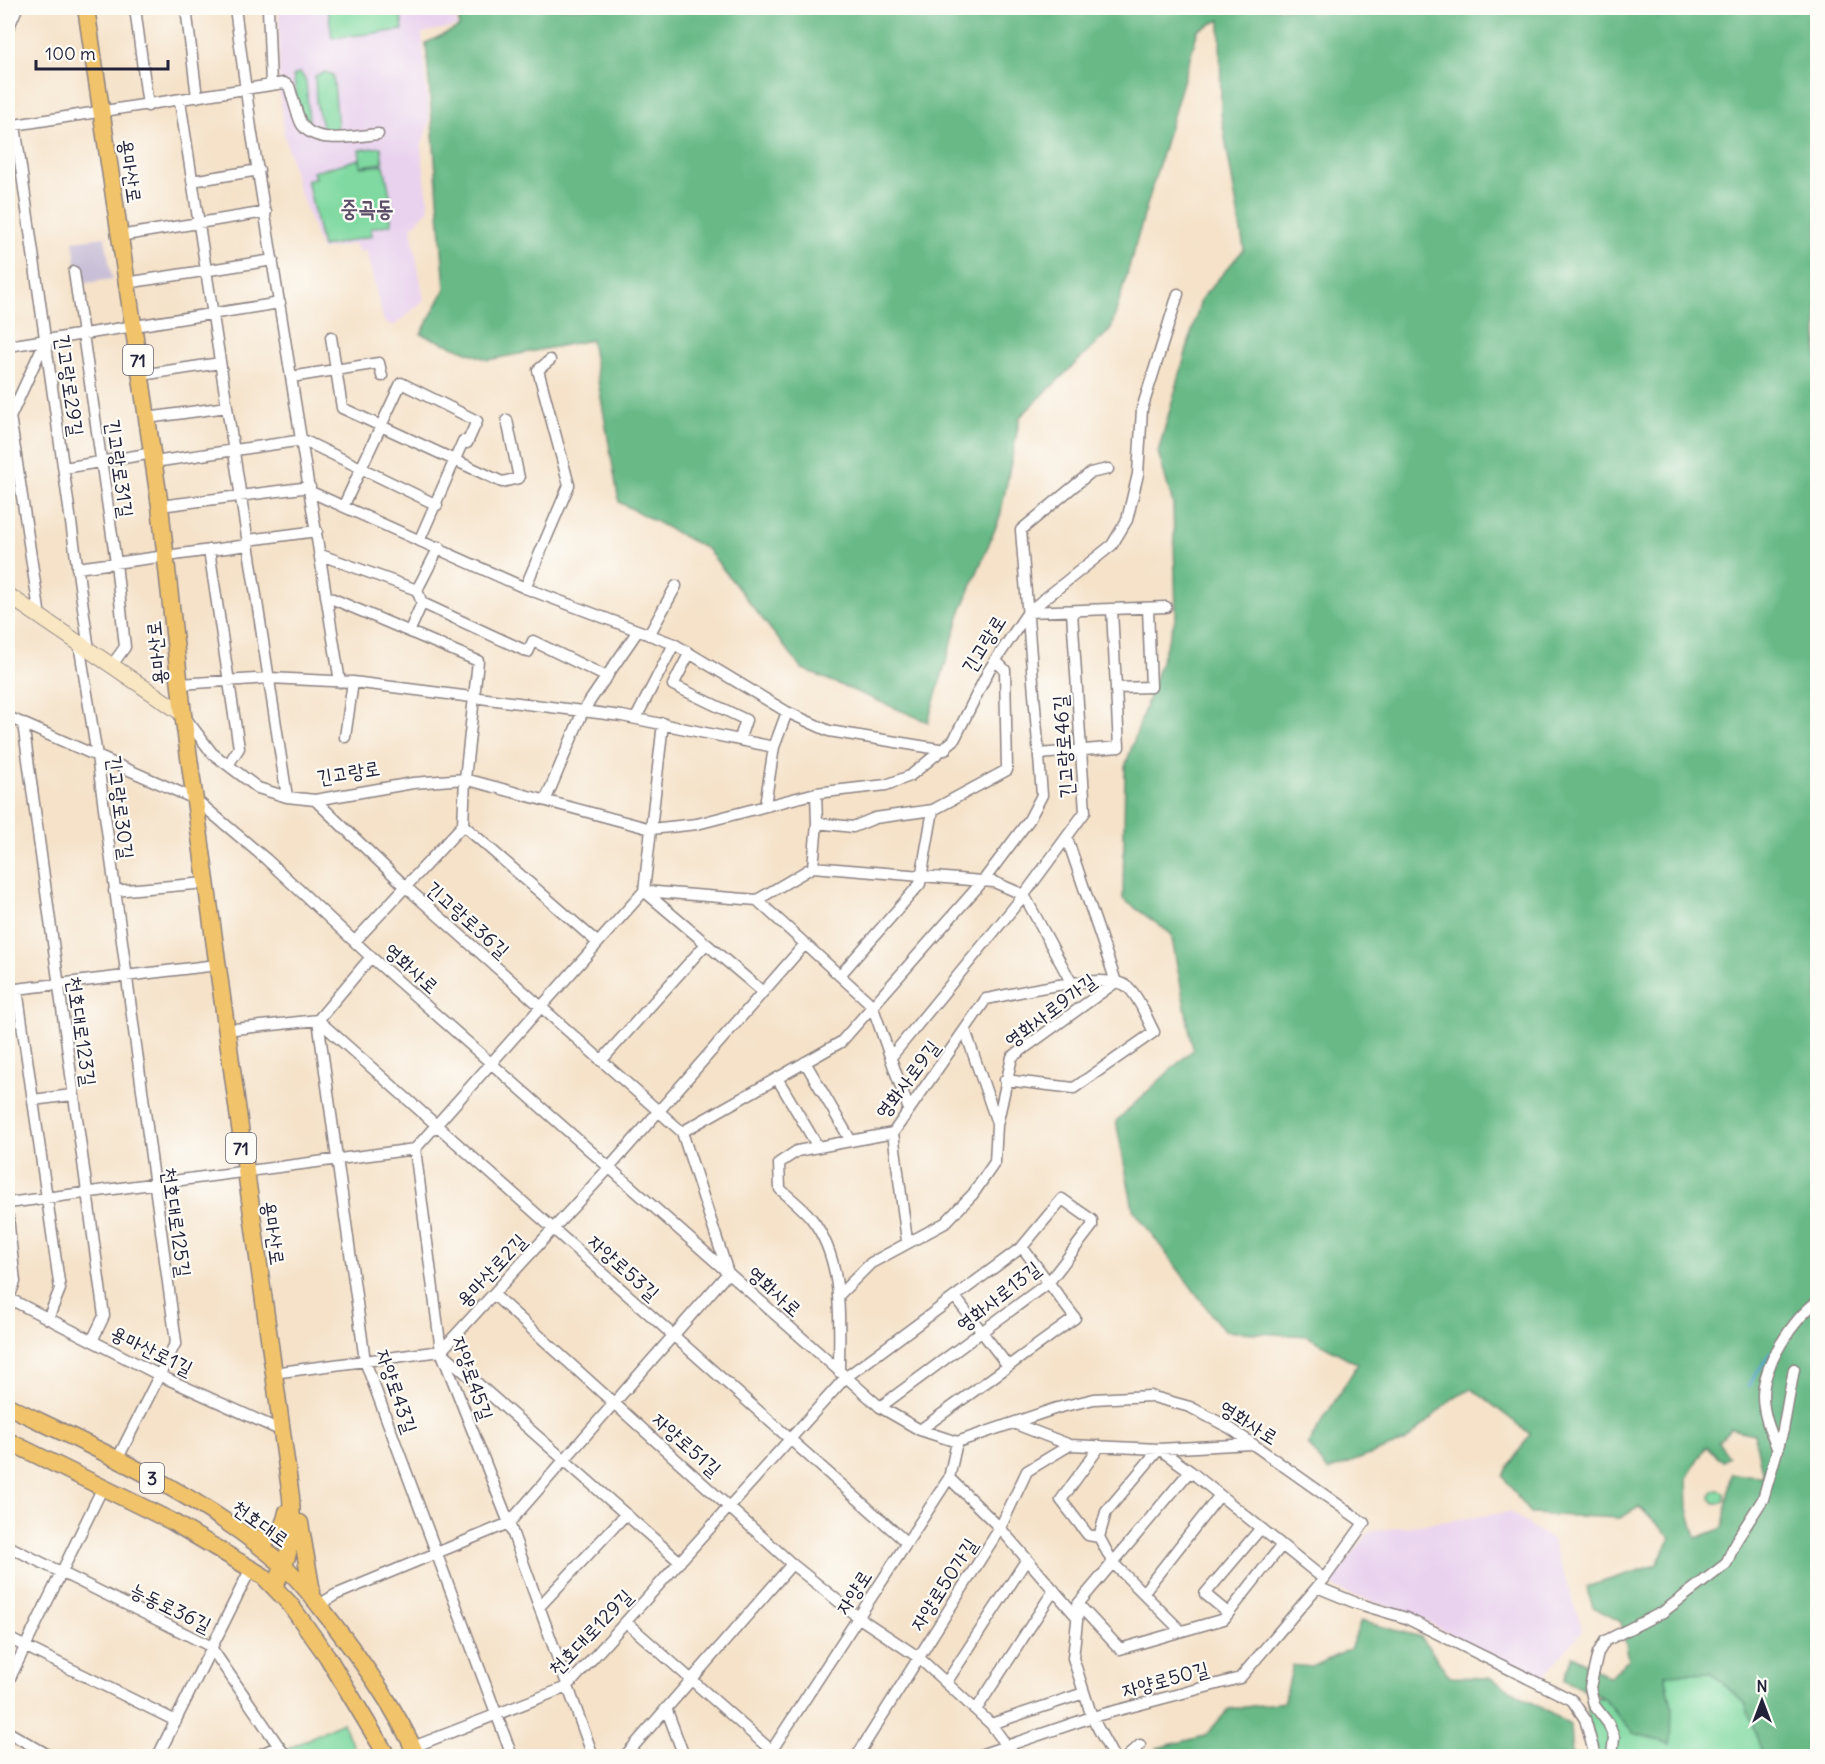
<svg xmlns="http://www.w3.org/2000/svg" width="1825" height="1764" viewBox="0 0 1825 1764" font-family="Delius,'Poor Story',sans-serif">
<style>
.built{fill:#e9d2ee}
.industrial{fill:#c9bfd7}
.green{fill:#7fd9a0;stroke:#507e6e;stroke-width:1.5}
.forest{fill:#67b986;stroke:#446e60;stroke-width:1.5;fill-rule:evenodd}
.lines{fill:none;stroke-linecap:round;stroke-linejoin:round}
.stream{stroke:#5ba2d1;stroke-width:3}
.street-casing{stroke:#8c8282;stroke-width:13}
.secondary-casing{stroke:#8c8282;stroke-width:17}
.primary-casing{stroke:#8c8282;stroke-width:19}
.street{stroke:#fff;stroke-width:10}
.secondary{stroke:#f9e7c3;stroke-width:15}
.primary{stroke:#f1c36a;stroke-width:16}
.labels{text-anchor:middle;dominant-baseline:central;stroke-width:4.5;stroke-linejoin:round;paint-order:stroke}
.shield{fill:#fdfcf7;stroke:#646373;stroke-width:1.5}
.shield-label{font-size:18px;font-weight:bold;fill:#22223b}
.street-label{font-size:20px;fill:#22223b;stroke:#fdfcf7}
.quarter-label{font-size:22px;font-weight:bold;fill:#5e4f68;stroke:#fdfcf7}
</style>
<rect width="100%" height="100%" fill="#fdfcf7"/>
<filter id="ink" filterUnits="userSpaceOnUse"><feTurbulence type="fractalNoise" baseFrequency=".0167" numOctaves="2"/><feDisplacementMap in="SourceGraphic" scale="12" xChannelSelector="R" yChannelSelector="G"/><feConvolveMatrix kernelMatrix="1 2 1 2 8 2 1 2 1" color-interpolation-filters="sRGB"/></filter>
<filter id="wash" filterUnits="userSpaceOnUse"><feTurbulence type="fractalNoise" baseFrequency=".008" numOctaves="4" result="noise"/><feDisplacementMap in="SourceGraphic" scale="24" xChannelSelector="R" yChannelSelector="G"/><feGaussianBlur stdDeviation="1.35" result="paint"/><feColorMatrix in="noise" values="0 0 0 0 0 0 0 0 0 0 0 0 0 0 0 0 0 1.4 0 .05"/><feComposite in="paint" operator="in"/></filter>
<g filter="url(#wash)">
<rect width="100%" height="100%" fill="#f5e2c9"/>
<path class="built" d="M282,8H454L457,26L422,33L429,122L421,148L429,209L411,228L424,300L394,326L384,322L366,251L359,252L355,244L321,250L297,184L284,133L279,89V12Z
M1510,1512L1552,1540L1583,1630L1540,1681L1410,1613L1354,1596L1329,1585L1368,1532Z"/>
<path class="industrial" d="M105,237L112,279L79,284L73,241Z"/>
<path class="green" d="M328,8H400L403,30L332,38Z
M300,72L306,81L309,121C296,114 296,89 293,76Z
M325,72L333,75L338,125L335,132L322,127L316,102L315,76Z
M381,147L383,163L361,166L359,150Z
M359,159L361,167L384,165L393,210L389,211L392,224L371,228L372,236L322,247L307,180L315,178L313,172Z
M1711 1497a7 7 0 1 1 14 0a7 7 0 1 1-14 0Z
M1711,1672L1746,1705L1763,1756H1599L1588,1720V1699L1603,1698L1633,1733L1672,1708L1665,1673Z
M342,1722L358,1756H263L278,1749L280,1753Z"/>
<path class="forest" d="M458,8H1817V1756H1763L1746,1705L1711,1672L1665,1674L1672,1708L1671,1744L1633,1733L1603,1698L1564,1680L1573,1655L1609,1678L1629,1659L1621,1622L1593,1607L1586,1587L1656,1565L1671,1538L1639,1507L1620,1518L1530,1514L1503,1476L1530,1434L1472,1389L1452,1399L1406,1441L1328,1471L1308,1444L1358,1364L1307,1336L1224,1331L1133,1209L1116,1121L1193,1049L1171,934L1123,899L1125,767L1176,617L1173,504L1158,452L1201,299L1244,249L1221,114L1220,20L1198,30L1111,329L1020,417L1000,517L960,614L928,722L802,669L707,549L619,502L591,340L488,360L421,334L445,289L426,43L459,27ZM1730,1429L1754,1434L1763,1476L1731,1474L1723,1528L1696,1538L1688,1509L1687,1478L1706,1446L1723,1461L1729,1457L1718,1442Z
M1361,1621L1421,1637L1450,1677L1491,1678L1570,1725L1572,1756H1154L1157,1748L1205,1736L1229,1709L1284,1702L1293,1665L1312,1667L1350,1649Z"/>
<g class="lines">
<path class="stream" d="M1748,1386L1771,1352"/>
</g>
</g>
<g filter="url(#ink)">
<g class="lines">
<defs>
<path id="street" d="M135,8L148,106
M186,8L197,97
M235,8L251,128L340,682
M268,8L271,85
M8,29L17,8
M180,101L287,797
M15,125L89,650
M8,126L284,83L289,86C293,98 296,112 301,123C314,146 357,136 378,134
M192,181L259,170
M119,236L266,212
M74,272L116,563L125,647L112,665
M126,283L273,260
M331,337L342,408L502,482L519,478L507,420
M8,346L280,303
M141,375L220,363
M291,377L379,363L382,376
M10,416L40,617
M147,418L227,407
M8,422L45,341
M154,462L303,440L437,505
M64,468L153,453
M311,492L525,588L674,644L787,712L829,731L945,750
M344,505L401,383L477,421L467,443L463,441L420,539
M160,506L310,487
M248,540L317,531
M209,550L239,748L228,765
M321,555L417,590L422,603L528,652L533,641L607,677
M77,568L248,545
M525,588L569,485L538,370L550,360
M417,590L439,547
M326,596L478,661L465,779L463,825
M1028,612L1166,607
M410,630L422,603
M649,635L676,586
M79,643L97,756L176,1342L117,1460
M689,654L673,685L746,720L740,738
M180,684L269,678L353,682L622,716L774,747
M1116,688L1151,687L1148,608
M184,716L212,753L258,788L287,797L315,800L413,783L465,779L651,829L697,824L816,793L886,785L910,776L954,740L989,670L1028,612L1112,545L1127,520L1138,474L1142,409L1178,294
M8,717L195,799L266,859L371,957L880,1407L920,1430L957,1442L1057,1408L1094,1399L1150,1396L1190,1407L1230,1428L1364,1523L1324,1579L1240,1678L1092,1717L977,1756
M636,718L674,644
M23,723L104,1316L92,1341
M345,737L353,682
M1039,754L1119,747L1112,610
M546,799L583,711L637,632
M315,800L406,887L682,1132
M765,805L774,747L787,712
M817,823L853,827L875,818L933,810L1007,770L1005,670L995,660
M463,825L598,943
M1067,838L1116,982
M813,867L817,823L816,793
M114,891L206,883
M644,891L757,900L813,867L994,882L1024,895L1071,982
M644,891L763,992
M757,900L872,1005L909,1110
M356,940L463,825
M840,975L920,884L933,810
M17,989L60,1289L48,1319
M8,990L217,965
M318,1020L906,1542
M318,1020L365,1361L512,1756
M225,1030L318,1020L371,957
M965,1030L997,1123
M891,1057L1024,895L1085,812L1072,612
M601,1061L706,944
M805,1062L851,1141
M777,1078L818,1147
M33,1100L72,1095
M682,1132L841,1042L983,881L1029,820L1042,795L1021,530L1090,473L1108,469
M893,1133L907,1241
M415,1149L441,1351L509,1523L593,1756
M8,1203L415,1149L644,891L663,723
M8,1217L15,1282L8,1300
M493,1294L792,1564L858,1617L918,1657L991,1724L1007,1746
M839,1295L871,1263L945,1223L973,1194L995,1162L997,1125L1012,1057L1116,982
M955,1297L1008,1366
M8,1298L161,1376L282,1431
M443,1353L680,1562
M839,1372C839,1321 845,1261 811,1218C802,1207 790,1198 780,1189L779,1163L797,1151L893,1133L986,999C1013,994 1108,970 1128,987C1139,997 1147,1019 1154,1032L1074,1088L1005,1080
M273,1373L441,1351L609,1168L805,944
M1013,1423L1070,1445L1159,1449L1252,1444
M920,1430L1075,1318L1022,1247
M1778,1450C1771,1433 1763,1415 1763,1396C1763,1365 1793,1319 1818,1301
M949,1478L1000,1528L1077,1617
M1099,1537L1088,1535L1061,1500L1100,1446
M8,1546L210,1646L282,1751L289,1756
M1317,1587L1356,1603L1406,1618L1572,1700L1585,1719L1595,1756
M1143,1593L1220,1495
M1078,1604L1120,1649L1224,1619L1282,1545
M1078,1604L1190,1471
M319,1605L335,1595L509,1523L728,1273L682,1132
M539,1607L626,1514
M1078,1612L1073,1658L1092,1717L1113,1756
M1228,1613L1205,1594L1261,1528
M626,1622L772,1751
M1181,1631L1113,1563L1099,1537L1106,1512L1159,1449L1190,1471L1324,1579
M8,1638L176,1721
M8,1682L103,1487
M946,1683L1027,1559
M666,1708L684,1756
M976,1710L1054,1590
M991,1724L1084,1693
M8,1732L50,1756
M413,1747L567,1687L845,1378L1022,1247L1062,1199L1092,1220V1226L1049,1282L880,1407
M158,1756L251,1568
M257,1756L279,1746
M625,1756L792,1564
M768,1756L949,1478L957,1442
M857,1756L1000,1528L1027,1471L1070,1445
M1128,1756L1140,1745
M1612,1756L1614,1737L1608,1723L1594,1705L1590,1687L1598,1653L1605,1641L1663,1612L1726,1564L1736,1541L1763,1499L1783,1430L1794,1369"/>
<path id="secondary" d="M8,595L183,714"/>
<path id="primary" d="M86,8L160,506L183,714L291,1497C293,1530 292,1557 274,1586
M8,1406C103,1452 206,1497 285,1567C305,1585 319,1606 335,1626C366,1667 396,1709 417,1756
M8,1441L171,1521L263,1576L289,1603L327,1656L387,1756
M300,1523L312,1592
M246,1535C271,1544 282,1536 287,1512"/>
</defs>
<use href="#street" class="street-casing"/>
<use href="#secondary" class="secondary-casing"/>
<use href="#primary" class="primary-casing"/>
<use href="#street" class="street"/>
<use href="#secondary" class="secondary"/>
<use href="#primary" class="primary"/>
</g>
</g>
<g class="labels">
<g class="shield">
<rect x="123" y="345" width="30" height="30" rx="4.5"/>
<rect x="226" y="1133" width="30" height="30" rx="4.5"/>
<rect x="140" y="1463" width="24" height="30" rx="4.5"/>
</g>
<g class="shield-label">
<text x="138" y="360">71</text>
<text x="241" y="1148">71</text>
<text x="152" y="1478">3</text>
</g>
<g class="street-label">
<text transform="translate(131 171) rotate(82)">용마산로</text>
<text transform="translate(70 385) rotate(82)">긴고랑로29길</text>
<text transform="translate(120 468) rotate(82)">긴고랑로31길</text>
<text transform="translate(983 644) rotate(-58)">긴고랑로</text>
<text transform="translate(156 653) rotate(-96)">용마산로</text>
<text transform="translate(1063 747) rotate(-94)">긴고랑로46길</text>
<text transform="translate(348 772) rotate(-9)">긴고랑로</text>
<text transform="translate(121 807) rotate(83)">긴고랑로30길</text>
<text transform="translate(468 919) rotate(42)">긴고랑로36길</text>
<text transform="translate(412 968) rotate(42)">영화사로</text>
<text transform="translate(1050 1010) rotate(-37)">영화사로9가길</text>
<text transform="translate(82 1031) rotate(82)">천호대로123길</text>
<text transform="translate(907 1079) rotate(-53)">영화사로9길</text>
<text transform="translate(177 1222) rotate(82)">천호대로125길</text>
<text transform="translate(274 1233) rotate(82)">용마산로</text>
<text transform="translate(624 1267) rotate(42)">자양로53길</text>
<text transform="translate(491 1270) rotate(-47)">용마산로2길</text>
<text transform="translate(775 1291) rotate(42)">영화사로</text>
<text transform="translate(998 1296) rotate(-38)">영화사로13길</text>
<text transform="translate(152 1350) rotate(26)">용마산로1길</text>
<text transform="translate(473 1378) rotate(71)">자양로45길</text>
<text transform="translate(397 1391) rotate(71)">자양로43길</text>
<text transform="translate(1249 1422) rotate(32)">영화사로</text>
<text transform="translate(687 1444) rotate(42)">자양로51길</text>
<text transform="translate(261 1523) rotate(36)">천호대로</text>
<text transform="translate(943 1584) rotate(-57)">자양로50가길</text>
<text transform="translate(853 1592) rotate(-57)">자양로</text>
<text transform="translate(171 1607) rotate(26)">능동로36길</text>
<text transform="translate(590 1632) rotate(-46)">천호대로129길</text>
<text transform="translate(1165 1679) rotate(-15)">자양로50길</text>
</g>
<g class="quarter-label">
<text x="367" y="208">중곡동</text>
</g>
</g>
<rect width="1825" height="1764" fill="none" stroke="#fdfcf7" stroke-width="30"/>
<g transform="translate(1762 1701)" stroke="#fdfcf7" stroke-width="4.5" paint-order="stroke">
<path d="M0-4.5L10 22L0 15L-10 22Z" fill="#22223b"/>
<text y="-9" font-size="16" font-weight="bold" text-anchor="middle" fill="#22223b">N</text>
</g>
<path d="M36 60v9h132v-9" fill="none" stroke="#22223b" stroke-width="3"/>
<text x="45" y="60" font-size="18" fill="#22223b" stroke="#fdfcf7" stroke-width="4.5" paint-order="stroke">100 m</text>
</svg>
